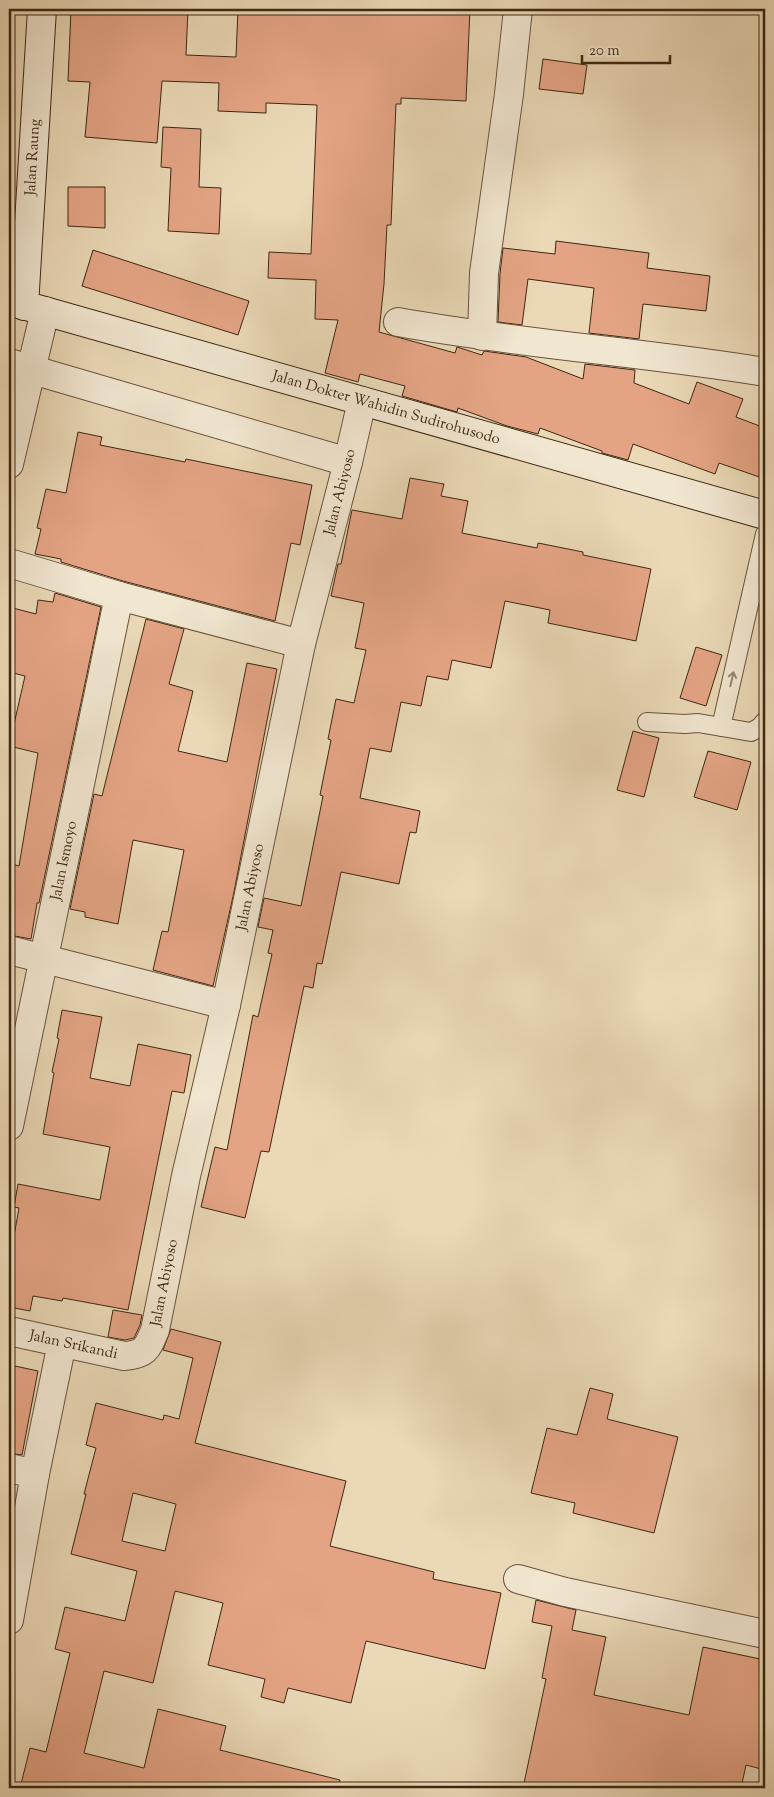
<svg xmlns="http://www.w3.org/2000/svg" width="774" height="1797" viewBox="0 0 774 1797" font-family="'Sorts Mill Goudy',serif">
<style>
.building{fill:#e4a484;stroke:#3e2712;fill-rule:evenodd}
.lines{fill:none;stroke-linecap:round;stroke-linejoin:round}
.lane-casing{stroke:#69533b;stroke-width:20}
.street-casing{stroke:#69533b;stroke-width:30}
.secondary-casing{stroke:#3e2712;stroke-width:30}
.lane{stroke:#f1e6d0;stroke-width:18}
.street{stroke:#f1e6d0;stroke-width:28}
.secondary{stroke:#f1e6d0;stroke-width:28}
.oneway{stroke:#988671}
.labels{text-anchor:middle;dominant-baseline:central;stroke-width:4;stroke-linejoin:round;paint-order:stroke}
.street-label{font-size:15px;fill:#3e2712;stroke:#f1e6d0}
</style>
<rect width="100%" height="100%" fill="#ead8b6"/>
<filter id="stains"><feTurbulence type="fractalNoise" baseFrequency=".004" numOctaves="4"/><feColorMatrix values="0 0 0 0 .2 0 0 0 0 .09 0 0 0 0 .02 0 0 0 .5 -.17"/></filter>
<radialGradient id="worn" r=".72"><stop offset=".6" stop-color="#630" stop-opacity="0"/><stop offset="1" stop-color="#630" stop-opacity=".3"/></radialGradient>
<path class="building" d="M71,9H188L186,55L236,57L238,9H470L466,101L401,98V104H396L391,225H387L384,284L379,332L455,353L457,347L482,355L484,351L526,357L583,379L585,364L635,370L634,383L689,404L697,382L743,399L736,417L765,428V479L719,463L715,474L633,444L628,460L602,453V451L540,428L538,434L507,426L458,408L457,412L402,396L405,386L360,374L358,382L325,373L338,320L315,319L316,280L268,278L269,252L311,254L317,105L266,103V113L218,111L219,83L162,81L157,143L85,137L90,82L68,81Z
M543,59L587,65L583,94L539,89Z
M163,127L201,129L199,187L221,188L219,234L168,231L171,168L161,167Z
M68,187H105V228L68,226Z
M556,241L649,253L647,268L710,276L706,311L643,304L639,339L589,333L594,288L528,279L522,325L498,322L500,274L503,248L555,254Z
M93,250L249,301L238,335L82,286Z
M78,432L102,437L100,445L185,462L186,459L312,485L300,545L291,543L275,621L123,581L61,562V559L35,554L41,529L37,528L46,489L66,493Z
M410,478L444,484L441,496L468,501L462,533L537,548L538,543L583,552V555L651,569L636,641L548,623L550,610L505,601L491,668L452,660L448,680L427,676L421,706L401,702L391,752L370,748L360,798L420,811L416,833L410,832L399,884L341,872L322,964L317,963L313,988L304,986L269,1152L261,1151L245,1218L201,1207L215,1147L227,1150L253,1015L258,1017L272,954L268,953L273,930L258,927L264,898L301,906L323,796L320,795L331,740L328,739L336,699L354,703L366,650L355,648L364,603L331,596L338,564H341L352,510L402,519Z
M55,593L101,607L39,903H37L31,939L9,935V863L19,866L38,753L9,746L25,676L9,672V607L36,614L38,600L53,602Z
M146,619L184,629L169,684L193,691L178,751L227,762L247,663L277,669L234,892L213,986L153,970L162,931L168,932L184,850L133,840L118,924L85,917V912L70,909L94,794L102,796Z
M696,647L722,655L706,706L680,698Z
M633,731L659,738L644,797L617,790Z
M708,751L751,762L737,810L694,797Z
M62,1010L102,1017L90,1078L130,1086L138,1044L191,1055L184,1093L172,1091L128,1310L63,1298L62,1301L33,1296L30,1311L9,1307V1264L19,1208L14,1207L18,1184L100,1200L110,1147L43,1134L54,1073L52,1072L59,1039L57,1038Z
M113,1310L142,1315L140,1325L134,1338L125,1340L108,1337Z
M171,1329L221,1342L195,1443L346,1481L330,1546L434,1572L433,1579L501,1593L485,1669L366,1641L351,1703L288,1688L284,1703L261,1697L265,1679L208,1665L223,1603L175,1591L153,1683L104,1671L84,1753L144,1768L158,1709L226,1726L220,1750L340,1780L339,1788H20L30,1748L46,1752L70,1653L55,1649L65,1607L125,1621L137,1571L71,1554L86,1494H84L96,1448L86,1445L96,1403L163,1420L164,1415L179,1419L193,1358L163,1350ZM133,1493L176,1504L165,1551L122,1541Z
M15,1366L38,1371L22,1455L9,1453V1399Z
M590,1388L613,1394L607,1419L678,1437L654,1533L573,1513L575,1503L531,1493L547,1428L577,1435Z
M536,1600L576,1610L572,1630L606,1637L594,1695L689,1715L703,1647L765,1660V1770L746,1765L741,1788H523L546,1679L542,1678L552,1626L532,1622Z"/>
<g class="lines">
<defs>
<path id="lane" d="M647,722L685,724L698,723L751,732L760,727L765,721
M721,727L765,534"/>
<g id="street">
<path d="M398,322C520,344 643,352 765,372"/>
<path d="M482,336L484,273L509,94L518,9"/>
<path d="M9,363L348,462"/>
<path d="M9,464L45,311"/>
<path d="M9,563L119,596L301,644"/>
<path d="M9,950L226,1005"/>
<path id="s1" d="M9,1126L119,596"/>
<path id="s2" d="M9,1331L124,1356C146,1354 147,1349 155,1330L186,1176L226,1005L301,644L348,462L362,401"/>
<path d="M9,1468L35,1474"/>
<path d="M518,1579L565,1592L765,1634"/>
<path d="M9,1620L35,1474L62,1343"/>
</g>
<g id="secondary">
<path id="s3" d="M9,301L765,515"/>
<path id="s4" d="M24,306L42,9"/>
</g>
</defs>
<use href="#lane" class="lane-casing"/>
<use href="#street" class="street-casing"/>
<use href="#secondary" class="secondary-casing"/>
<use href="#lane" class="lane"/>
<use href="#street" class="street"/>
<use href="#secondary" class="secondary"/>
</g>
<defs><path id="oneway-shaft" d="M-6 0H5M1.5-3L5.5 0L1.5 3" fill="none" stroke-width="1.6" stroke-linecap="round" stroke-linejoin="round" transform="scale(1.25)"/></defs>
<use class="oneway" href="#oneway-shaft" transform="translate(732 679) rotate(-77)"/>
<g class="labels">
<g class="street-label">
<text stroke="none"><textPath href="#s4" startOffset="149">Jalan Raung</textPath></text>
<text stroke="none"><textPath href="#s3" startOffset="392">Jalan Dokter Wahidin Sudirohusodo</textPath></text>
<text stroke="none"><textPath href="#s2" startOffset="1020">Jalan Abiyoso</textPath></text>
<text stroke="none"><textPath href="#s1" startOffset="271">Jalan Ismoyo</textPath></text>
<text stroke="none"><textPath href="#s2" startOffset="615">Jalan Abiyoso</textPath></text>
<text stroke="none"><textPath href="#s2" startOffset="210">Jalan Abiyoso</textPath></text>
<text stroke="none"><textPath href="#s2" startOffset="66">Jalan Srikandi</textPath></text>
</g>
</g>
<rect width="774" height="1797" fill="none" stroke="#ead8b6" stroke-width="30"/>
<rect x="10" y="10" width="754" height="1777" fill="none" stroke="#3e2712" stroke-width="2.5"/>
<rect x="15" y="15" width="744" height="1767" fill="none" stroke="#3e2712"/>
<path d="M582 55v8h88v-8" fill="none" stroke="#3e2712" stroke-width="2.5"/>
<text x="589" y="55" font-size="15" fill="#3e2712" stroke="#f1e6d0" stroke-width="4" paint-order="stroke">20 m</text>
<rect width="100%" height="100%" filter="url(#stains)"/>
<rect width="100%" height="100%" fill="url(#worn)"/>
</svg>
